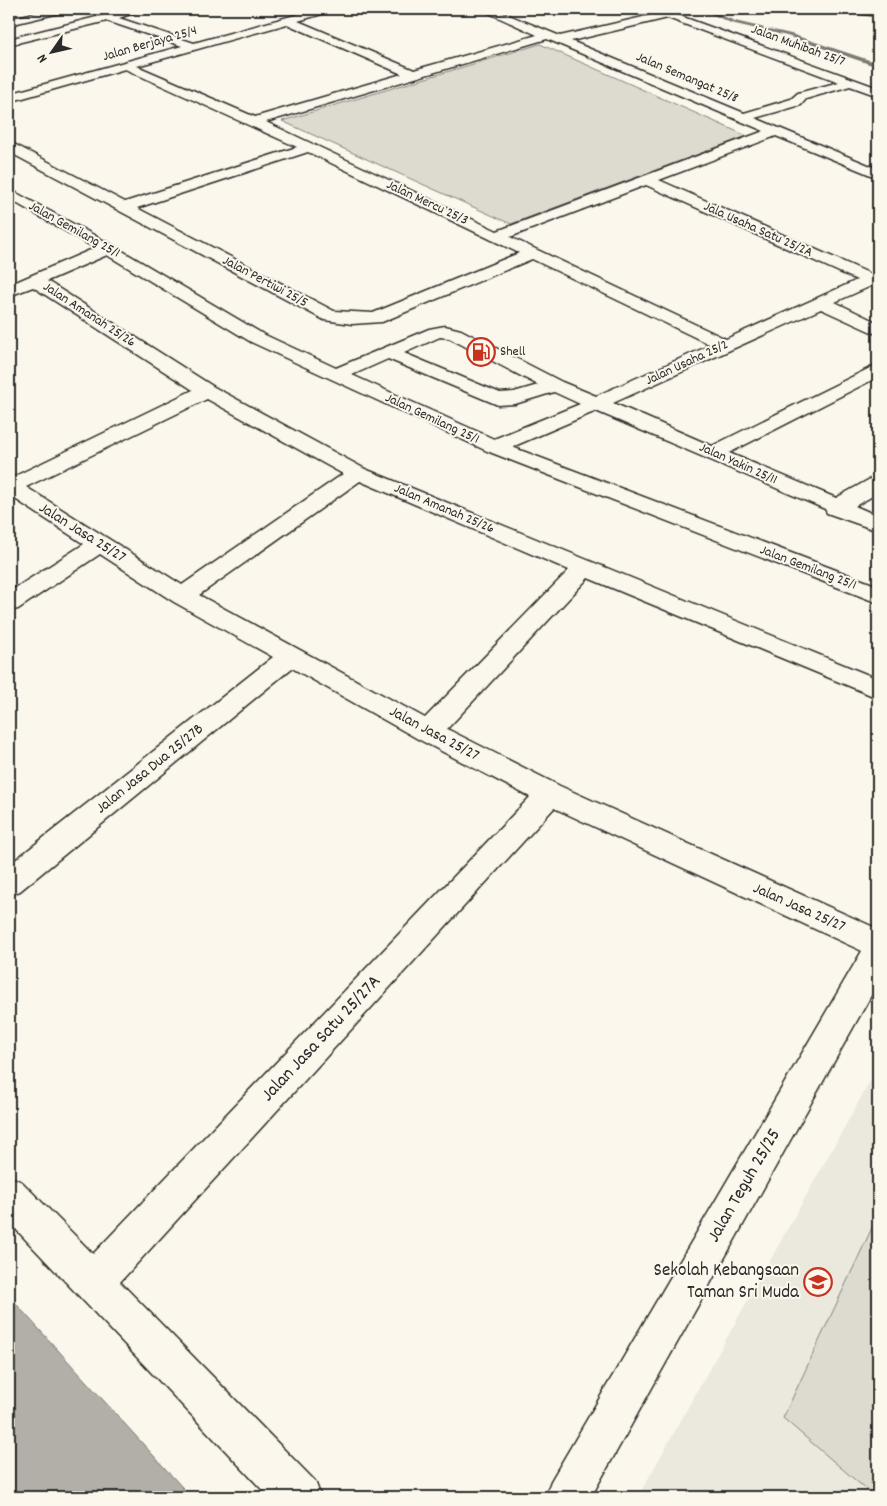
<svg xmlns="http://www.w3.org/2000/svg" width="887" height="1506" viewBox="0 0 887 1506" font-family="Dekko,sans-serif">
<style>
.built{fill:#ebe8de}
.green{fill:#dddad0;stroke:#84827e}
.water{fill:#b1afa7;stroke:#7b7a75}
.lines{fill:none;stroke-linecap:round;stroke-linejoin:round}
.stream{fill:#7b7a75;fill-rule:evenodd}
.minor-casing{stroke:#2b2b2b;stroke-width:3}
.major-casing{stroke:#2b2b2b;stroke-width:3}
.minor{fill:#fbf7ec;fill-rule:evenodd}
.major{fill:#fbf7ec;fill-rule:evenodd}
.labels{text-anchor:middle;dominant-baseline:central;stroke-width:4;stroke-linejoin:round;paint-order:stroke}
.far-street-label{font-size:14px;fill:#2b2b2b;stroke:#fbf7ec}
.far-poi-label{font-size:14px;fill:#2b2b2b;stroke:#fbf7ec;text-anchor:start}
.street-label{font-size:16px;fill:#2b2b2b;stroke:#fbf7ec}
.near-street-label{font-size:19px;fill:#2b2b2b;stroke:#fbf7ec}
.near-poi-label{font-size:19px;fill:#2b2b2b;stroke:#fbf7ec;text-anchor:end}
</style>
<rect width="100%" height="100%" fill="#fbf7ec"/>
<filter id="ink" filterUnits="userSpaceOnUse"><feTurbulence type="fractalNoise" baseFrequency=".02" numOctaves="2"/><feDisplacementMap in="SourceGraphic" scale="10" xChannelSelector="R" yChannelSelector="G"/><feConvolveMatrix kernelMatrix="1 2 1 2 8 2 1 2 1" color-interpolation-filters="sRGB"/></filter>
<g filter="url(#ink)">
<path class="built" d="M878,1067V1497H638Z"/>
<path class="green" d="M540,44L747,136L511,224L282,121Z
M878,1215V1497H875L783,1418Z"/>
<path class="water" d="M9,1296L191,1497H9Z"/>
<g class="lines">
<path class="stream" d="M700,9H706L735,21L791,34L878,63V67L787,36L731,23Z"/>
<defs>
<path id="minor" d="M128,9H145L119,18L194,43L317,9H333L332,11L298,21L414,70L537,35L480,9H494L560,36L656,14L647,9H661L878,88V96L850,86L806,99L801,105L755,118L878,169V178L776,136L659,180L871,274L878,272V283L835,302L878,323V335L821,309L613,403L712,446L878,364V377L729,453L836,498L870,479L878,478V493L855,506L878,516V531L827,513L825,509L596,411L512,447L878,586V603L487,451L251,342L107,255L47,281L214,387L365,469L878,679V698L588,578L447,729L560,786L878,929V983L591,1497H545L551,1481L862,951L554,808L120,1282L315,1481L321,1497H269L9,1222V1176L22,1182L93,1254L530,797L418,739L292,668L20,891L9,895V865L273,657L174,602L100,554L18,609L9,611V592L84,544L9,495V479L193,390L33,287L9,296V285L95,248L9,199V189L114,246L263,334L336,368L429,329L445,326L461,330L562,382L596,396L711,345L532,259L382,322L352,324L324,320L9,152V143L14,144L125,202L297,147L125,69L9,102V94L182,46L107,21L9,45V39ZM668,18L839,82L798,93L791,99L744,113L571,41ZM287,24L402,74L255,117L137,66ZM547,39L764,131L497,231L266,122ZM308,152L519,253L373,313L334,311L137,208ZM646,185L857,280L726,339L510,237ZM440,337L449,338L538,385L514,392L500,393L404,353ZM388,359L498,405L515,404L554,392L580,404L494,439L352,375ZM207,399L343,474L182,585L26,487ZM360,481L569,570L425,718L199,595Z
M845,9L878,10V16L850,12Z"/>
<path id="major" d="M51,9H69L68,11L9,25V19Z"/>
</defs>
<use href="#minor" class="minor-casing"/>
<use href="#major" class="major-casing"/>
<use href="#minor" class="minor"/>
<use href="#major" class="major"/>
</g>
</g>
<defs>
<symbol id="fuel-ring" viewBox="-11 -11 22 22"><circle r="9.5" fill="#fbf7ec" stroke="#c8321e" stroke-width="1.5"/><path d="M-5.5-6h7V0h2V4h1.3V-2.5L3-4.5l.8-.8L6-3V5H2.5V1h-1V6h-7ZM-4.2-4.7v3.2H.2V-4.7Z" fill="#c8321e"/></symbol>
<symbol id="school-ring" viewBox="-11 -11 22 22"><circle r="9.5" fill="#fbf7ec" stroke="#c8321e" stroke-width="1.5"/><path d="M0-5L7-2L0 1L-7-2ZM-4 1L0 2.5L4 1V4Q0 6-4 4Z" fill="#c8321e"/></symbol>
</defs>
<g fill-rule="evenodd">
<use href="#fuel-ring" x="465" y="336" width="32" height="32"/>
<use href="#school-ring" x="802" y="1266" width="32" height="32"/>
</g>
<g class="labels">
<g class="far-street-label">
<text transform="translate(150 44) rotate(-16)">Jalan Berjaya 25/4</text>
<text transform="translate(798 46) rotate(20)">Jalan Muhibah 25/7</text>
<text transform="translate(687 78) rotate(23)">Jalan Semangat 25/8</text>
<text transform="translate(427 203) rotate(25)">Jalan Mercu 25/3</text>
<text transform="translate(74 230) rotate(29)">Jalan Gemilang 25/1</text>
<text transform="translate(758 230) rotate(24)">Jala Usaha Satu 25/2A</text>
<text transform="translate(265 282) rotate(28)">Jalan Pertiwi 25/5</text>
<text transform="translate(89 315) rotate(33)">Jalan Amanah 25/26</text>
<text transform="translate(687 363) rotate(-25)">Jalan Usaha 25/2</text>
<text transform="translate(432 419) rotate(25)">Jalan Gemilang 25/1</text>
<text transform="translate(738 464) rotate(24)">Jalan Yakin 25/11</text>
<text transform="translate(444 509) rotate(23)">Jalan Amanah 25/26</text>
<text transform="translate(808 568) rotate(21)">Jalan Gemilang 25/1</text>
</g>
<g class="far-poi-label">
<text x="500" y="352">Shell</text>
</g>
<g class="street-label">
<text transform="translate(82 533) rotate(32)">Jalan Jasa 25/27</text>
<text transform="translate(434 734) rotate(28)">Jalan Jasa 25/27</text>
<text transform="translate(150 769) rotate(-39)">Jalan Jasa Dua 25/27B</text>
<text transform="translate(799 908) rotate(24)">Jalan Jasa 25/27</text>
</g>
<g class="near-street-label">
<text transform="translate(322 1039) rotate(-47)">Jalan Jasa Satu 25/27A</text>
<text transform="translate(745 1186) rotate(-60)">Jalan Teguh 25/25</text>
</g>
<g class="near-poi-label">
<text x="799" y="1271">Sekolah Kebangsaan<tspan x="799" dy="22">Taman Sri Muda</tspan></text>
</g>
</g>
<rect width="887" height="1506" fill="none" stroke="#fbf7ec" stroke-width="30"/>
<rect x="15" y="15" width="857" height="1476" fill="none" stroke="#2b2b2b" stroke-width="2" filter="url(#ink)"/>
<g transform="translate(52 52) rotate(236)" stroke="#fbf7ec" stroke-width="4" paint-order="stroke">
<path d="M0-4L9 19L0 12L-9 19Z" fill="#2b2b2b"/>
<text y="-8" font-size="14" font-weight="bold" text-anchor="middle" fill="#2b2b2b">N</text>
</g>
</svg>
